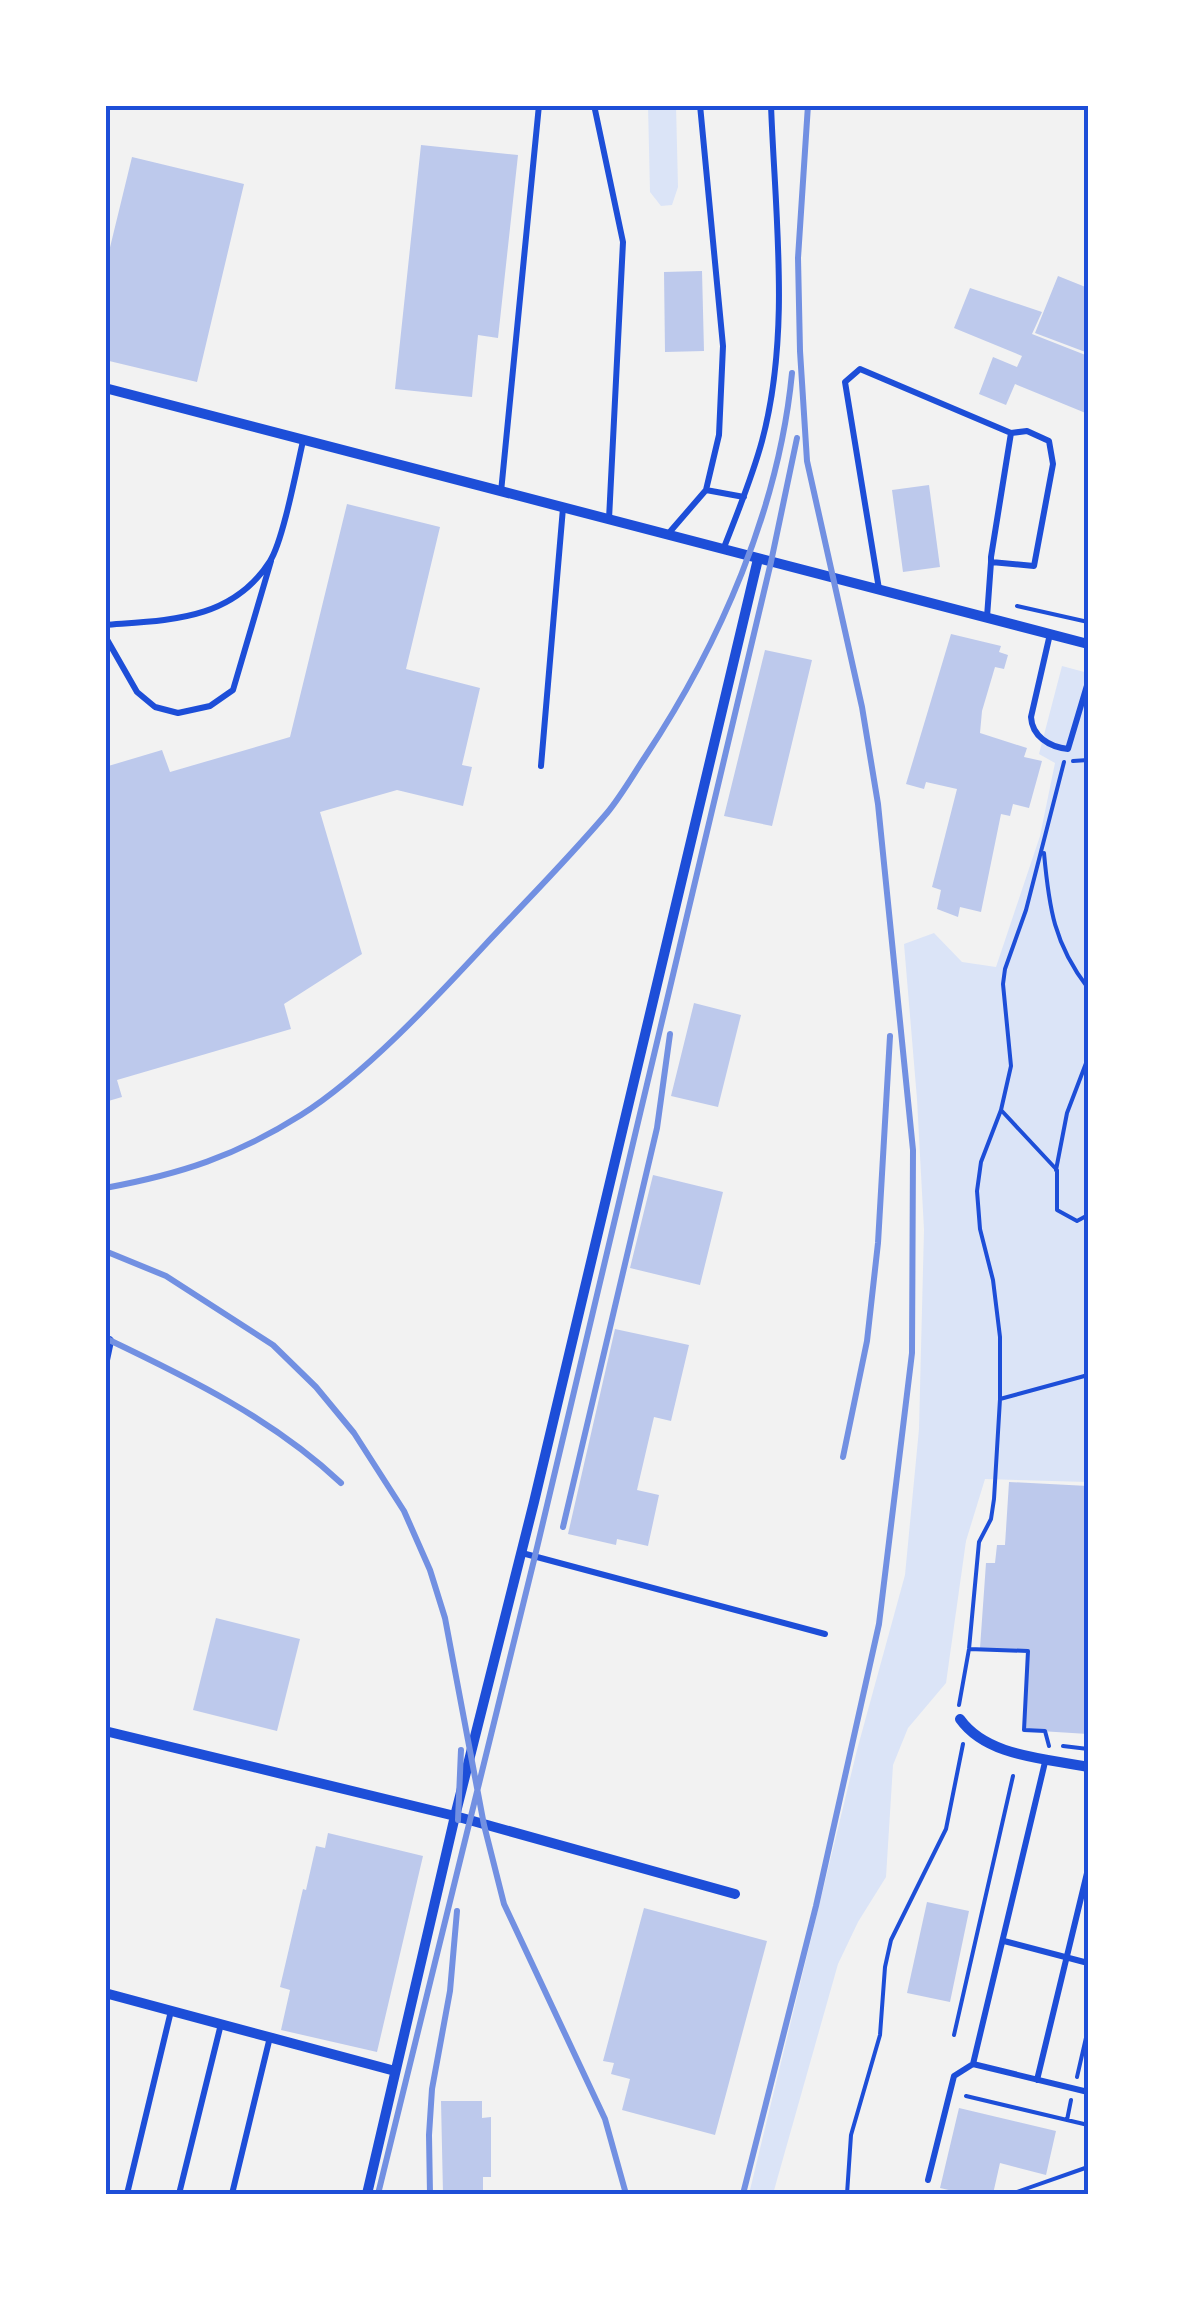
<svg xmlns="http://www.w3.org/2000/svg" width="1193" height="2299" viewBox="0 0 1193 2299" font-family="Figtree,sans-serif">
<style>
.green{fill:#dbe4f7}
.building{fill:#bdc9ec}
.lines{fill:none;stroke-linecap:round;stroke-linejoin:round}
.path{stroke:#1d4ed8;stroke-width:4}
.service{stroke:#1d4ed8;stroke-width:6}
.minor{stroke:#1d4ed8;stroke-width:10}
.rail{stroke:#7290e2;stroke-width:6}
.neatline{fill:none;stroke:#1d4ed8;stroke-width:4}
</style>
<rect width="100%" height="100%" fill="#f2f2f2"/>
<path class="green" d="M648,105H676L678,187L672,205L661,206L650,192Z
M1062,666L1088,673V1482L985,1479L966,1541L946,1683L908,1728L893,1765L886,1877L858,1922L838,1964L773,2194H749L857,1750L905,1575L919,1429L924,1230L917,1099L904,944L934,933L962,962L996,967L1040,836L1055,763L1039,754Z"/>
<path class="building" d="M421,145L518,155L498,338L478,335L472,397L395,389Z
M132,157L244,184L197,382L105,360V268Z
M702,271L704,351L665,352L664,272Z
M1058,276L1088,288V353L1035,333Z
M970,288L1042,312L1032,334L1088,356V414L1015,384L1006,405L979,394L993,357L1017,367L1022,356L954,328Z
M929,485L940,567L903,572L892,490Z
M347,504L440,527L406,669L480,688L462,765L472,767L463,806L397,790L320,812L362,954L284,1004L291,1029L117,1080L122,1097L105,1102V767L162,750L170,772L290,737Z
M951,634L1001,646L999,652L1008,655L1004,669L995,667L982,711L980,733L1027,748L1024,757L1042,761L1029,808L1013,804L1010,816L1001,814L981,912L960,907L958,917L937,909L941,890L932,887L957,789L926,782L924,789L906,784Z
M765,650L812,660L772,826L724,816Z
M694,1003L741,1015L718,1107L671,1096Z
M653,1175L723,1192L700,1285L630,1268Z
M615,1329L689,1345L671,1421L654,1417L637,1490L659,1495L648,1546L617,1539L616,1545L568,1534Z
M1009,1482L1088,1486V1734L1024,1730L1028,1651L980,1648L986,1563H995L997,1545H1005Z
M216,1618L300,1639L277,1731L193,1710Z
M328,1833L423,1856L377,2052L281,2030L290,1990L280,1987L303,1889L306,1890L316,1846L325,1848Z
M927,1902L969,1911L950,2002L907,1993Z
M644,1908L767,1941L715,2135L622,2110L630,2079L611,2074L614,2063L603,2061Z
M441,2101H482V2118L491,2117V2177H483V2194H443Z
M959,2108L1056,2131L1046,2175L1000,2163L993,2194H966L940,2188Z"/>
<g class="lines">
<path class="path" d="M1017,606L1088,622
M1073,761L1088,760
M1044,853C1049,908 1054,944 1088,988
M1001,1110L1057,1170V1210L1077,1221L1088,1215
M1056,1170L1067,1113L1088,1058
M1000,1399L1088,1375
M969,1649L1028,1651L1024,1730L1045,1731L1049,1746
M959,1705L969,1649L979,1542L991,1519L994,1499L1000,1399V1337L993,1280L980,1229L977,1191L981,1162L1001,1110L1011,1066L1003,984L1005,969L1026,910L1064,762
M1063,1746L1088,1749
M954,2035L1013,1776
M1077,2077L1088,2029
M966,2096L1088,2125
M1067,2120L1071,2100
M847,2194L851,2135L880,2035L885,1967L891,1940L946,1829L963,1744
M1011,2194L1088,2167"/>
<path class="service" d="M594,105L623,242L609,519
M706,490L744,497
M501,492L539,105
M668,534L706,490L719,435L723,346L700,105
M723,550C737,514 752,478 762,441C791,333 775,215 771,105
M879,589L845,382L860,369L1011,433
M987,617L991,562V557L1011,433L1027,431L1049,441L1053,464L1034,566L991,562
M105,625C168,620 232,621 270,561C283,541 297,467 303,441
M1050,634L1031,717C1032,736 1049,747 1068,749L1088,682
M105,636L137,692L155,707L178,713L210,706L233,690L271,561
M541,766L563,508
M522,1553L825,1634
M1046,1758L973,2064L1088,2092
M1004,1941L1088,1963
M1037,2080L1088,1869
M928,2180L954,2076L973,2064
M127,2194L171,2011
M179,2194L221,2024
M232,2194L270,2037"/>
<path class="minor" d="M105,388L1088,644
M105,1360L109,1341
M960,1719C987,1757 1045,1758 1088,1767
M105,1731L455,1816L735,1894
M105,1993L395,2071
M367,2194L455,1816L534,1502L758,559"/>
<path class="rail" d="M105,1188C181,1174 236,1156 301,1115C363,1076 434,1000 484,946C525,902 568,859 607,813C621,796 633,775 645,757C720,644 779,508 792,373
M105,1251L166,1276L273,1345L316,1387L354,1433L404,1511L430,1570L445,1618L484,1825L504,1904L605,2119L626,2194
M105,1338C189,1378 273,1419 341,1483
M843,1457L867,1341L878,1243L890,1036
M563,1527L657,1128L670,1034
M458,1820L461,1750
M378,2194L535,1556L771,562L797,438
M430,2194L429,2135L432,2089L450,1991L457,1911
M743,2194L816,1906L879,1624L912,1353L913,1150L878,804L862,707L807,461L800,351L798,258L808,105"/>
</g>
<rect width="1193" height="2299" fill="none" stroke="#ffffff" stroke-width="215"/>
<rect x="108" y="108" width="978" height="2084" class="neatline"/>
</svg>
